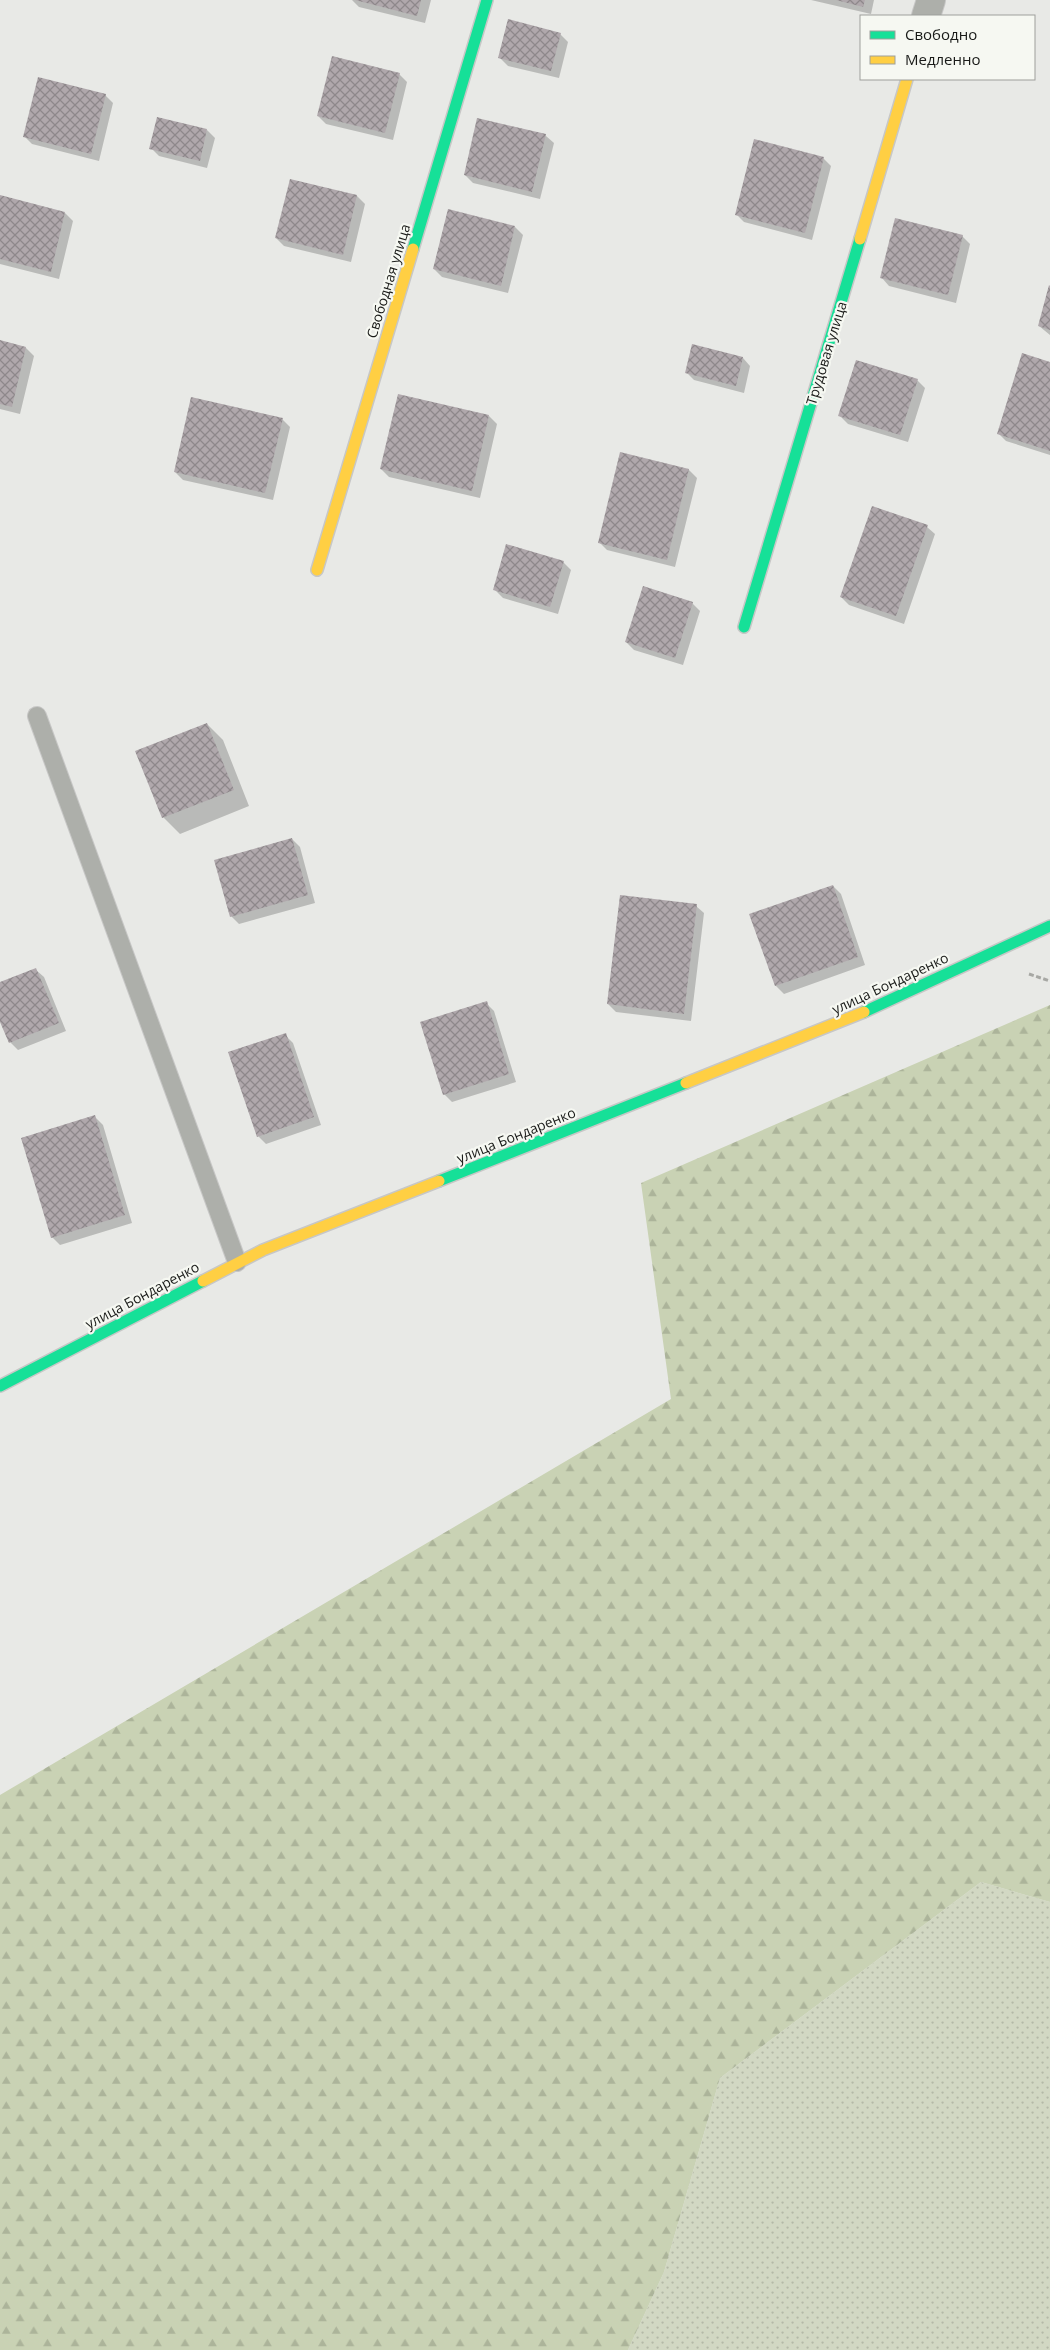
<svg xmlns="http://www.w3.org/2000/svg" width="1050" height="2350" viewBox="0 0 1050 2350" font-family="'Open Sans',sans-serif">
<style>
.grass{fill:url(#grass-dots)}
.forest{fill:url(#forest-firs)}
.shadow{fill:#0003}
.building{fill:url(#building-cross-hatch)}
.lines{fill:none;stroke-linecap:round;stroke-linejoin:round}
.lane-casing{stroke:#c7c7c6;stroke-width:20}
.street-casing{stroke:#c7c7c6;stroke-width:30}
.fast-casing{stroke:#c7c7c6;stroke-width:14}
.slow-casing{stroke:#c7c7c6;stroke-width:14}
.path{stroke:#a7a8a4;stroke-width:3;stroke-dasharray:5 2.5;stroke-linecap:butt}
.lane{stroke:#adafaa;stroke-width:18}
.street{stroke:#adafaa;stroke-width:28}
.fast{stroke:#16e098;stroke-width:11}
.slow{stroke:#ffcf43;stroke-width:11}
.labels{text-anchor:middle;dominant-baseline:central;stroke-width:4.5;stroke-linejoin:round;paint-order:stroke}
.street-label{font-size:14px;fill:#191a18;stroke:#f6f8f2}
</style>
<defs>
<pattern id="grass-dots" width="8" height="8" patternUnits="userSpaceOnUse" patternTransform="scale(1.25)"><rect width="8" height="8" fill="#d2d8c3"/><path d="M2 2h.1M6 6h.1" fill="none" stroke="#b4b9a7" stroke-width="1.8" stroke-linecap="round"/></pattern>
<pattern id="forest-firs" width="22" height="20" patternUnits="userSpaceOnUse" patternTransform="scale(1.25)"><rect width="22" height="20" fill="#c9d2b4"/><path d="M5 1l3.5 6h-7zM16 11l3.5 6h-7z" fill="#acb49a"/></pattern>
<pattern id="building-cross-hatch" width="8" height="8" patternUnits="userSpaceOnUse" patternTransform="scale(1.25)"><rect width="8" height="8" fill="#b0a8ac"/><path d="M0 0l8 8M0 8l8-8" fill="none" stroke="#8e888b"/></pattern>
</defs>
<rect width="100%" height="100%" fill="#e8e9e6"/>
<path class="grass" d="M981,1882L1050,1902V2350H628L664,2272L720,2078Z"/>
<path class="forest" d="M1050,1005V1902L981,1882L720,2078L664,2272L628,2350H0V1795L671,1399L641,1183Z"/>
<path class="shadow" d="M352,0H431L425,23L359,7Z
M811,0H874L871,14Z
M560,34L568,42L559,78L508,66L500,58Z
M399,74L407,82L393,140L326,124L318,116Z
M105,95L113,103L99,161L32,144L24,136Z
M207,130L215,138L207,168L159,156L151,148Z
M546,136L554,143L540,199L473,183L465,175Z
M823,158L831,166L812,240L744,222L736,214Z
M0,196L65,213L73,221L59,279L0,264Z
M357,196L365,204L351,262L284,246L276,238Z
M515,227L523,235L508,293L442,277L434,269Z
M962,236L970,244L956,303L889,286L882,278Z
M1050,288V335L1039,326Z
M0,342L26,348L34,356L20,414L0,409Z
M743,358L750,366L744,393L694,380L686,372Z
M1050,363V455L1006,441L998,433Z
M917,380L925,388L908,442L848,424L840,416Z
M489,416L497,424L480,498L389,477L381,469Z
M282,419L290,427L273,500L183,480L175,472Z
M621,453L689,470L697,478L675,567L607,550L599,542Z
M927,527L935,534L904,624L849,605L841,597Z
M563,562L571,570L558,614L503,598L495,590Z
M692,603L700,611L683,665L634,650L626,642Z
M207,724L223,740L249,806L180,834L163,817Z
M292,839L300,847L315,903L239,924L231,916Z
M833,886L841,894L865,965L784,994L776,986Z
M696,906L704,913L691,1021L616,1012L608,1004Z
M36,970L44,977L66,1031L18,1050L10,1042L0,1019V984Z
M486,1003L494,1011L516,1082L452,1102L444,1094Z
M285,1035L293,1043L321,1125L266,1144L258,1136Z
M95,1117L103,1125L132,1223L60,1245L52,1237Z"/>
<path class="building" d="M355,0H421L417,16Z
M836,0H865L863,7Z
M508,19L561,33L551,71L498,58Z
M332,56L400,73L385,133L317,116Z
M38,77L106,94L91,154L23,137Z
M157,117L207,129L200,161L149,149Z
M477,118L546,134L532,192L464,175Z
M754,139L824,157L805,233L735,215Z
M290,179L357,195L343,255L275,238Z
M0,195L65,212L51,272L0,259Z
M448,209L515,226L501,286L433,269Z
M895,218L963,235L948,295L880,278Z
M1049,285L1050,286V330L1038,326Z
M0,340L26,347L12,407L0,404Z
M692,344L743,357L736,386L685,373Z
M1022,353L1050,362V451L997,434Z
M856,360L918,379L900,435L838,416Z
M398,394L489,415L472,491L380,469Z
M191,397L283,418L265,493L174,472Z
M620,452L689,469L667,560L598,543Z
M872,506L928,525L896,616L840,597Z
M506,544L564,561L550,607L493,590Z
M643,586L693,602L675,658L625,642Z
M207,723L234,790L162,818L135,751Z
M292,838L308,895L230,917L214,860Z
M833,885L858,957L775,986L749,914Z
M620,895L697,904L684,1014L607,1004Z
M36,968L59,1023L9,1043L0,1022V982Z
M487,1001L509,1074L443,1095L420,1022Z
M286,1033L314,1117L257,1137L228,1052Z
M95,1115L125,1215L51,1238L21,1138Z"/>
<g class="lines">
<defs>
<path id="lane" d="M37,716L237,1262"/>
<path id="street" d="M926,16L931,0"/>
<path id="fast" d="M413,249L487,0
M744,627L860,239
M864,1012L1050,926
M439,1181L686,1083
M0,1386L203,1281"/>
<path id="slow" d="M860,239L907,79
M317,570L413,249
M686,1083L864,1012
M203,1281L263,1250L439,1181"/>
</defs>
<use href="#lane" class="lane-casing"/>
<use href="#street" class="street-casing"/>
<use href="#fast" class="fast-casing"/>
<use href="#slow" class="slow-casing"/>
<path class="path" d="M1029,974L1050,981"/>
<use href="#lane" class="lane"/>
<use href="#street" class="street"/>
<use href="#fast" class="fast"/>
<use href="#slow" class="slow"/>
</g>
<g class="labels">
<g class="street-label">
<text transform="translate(388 281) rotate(-73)">Свободная улица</text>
<text transform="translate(826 353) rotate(-73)">Трудовая улица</text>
<text transform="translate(890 983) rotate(-25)">улица Бондаренко</text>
<text transform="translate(516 1135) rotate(-22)">улица Бондаренко</text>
<text transform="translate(142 1295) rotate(-28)">улица Бондаренко</text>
</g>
</g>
<rect x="860" y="15" width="175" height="65" fill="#f6f8f2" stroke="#9e9f9b"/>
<rect x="870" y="31" width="25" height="8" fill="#16e098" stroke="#9e9f9b"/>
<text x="905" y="40" font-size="15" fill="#191a18">Свободно</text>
<rect x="870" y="56" width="25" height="8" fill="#ffcf43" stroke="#9e9f9b"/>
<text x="905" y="65" font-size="15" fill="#191a18">Медленно</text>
</svg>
